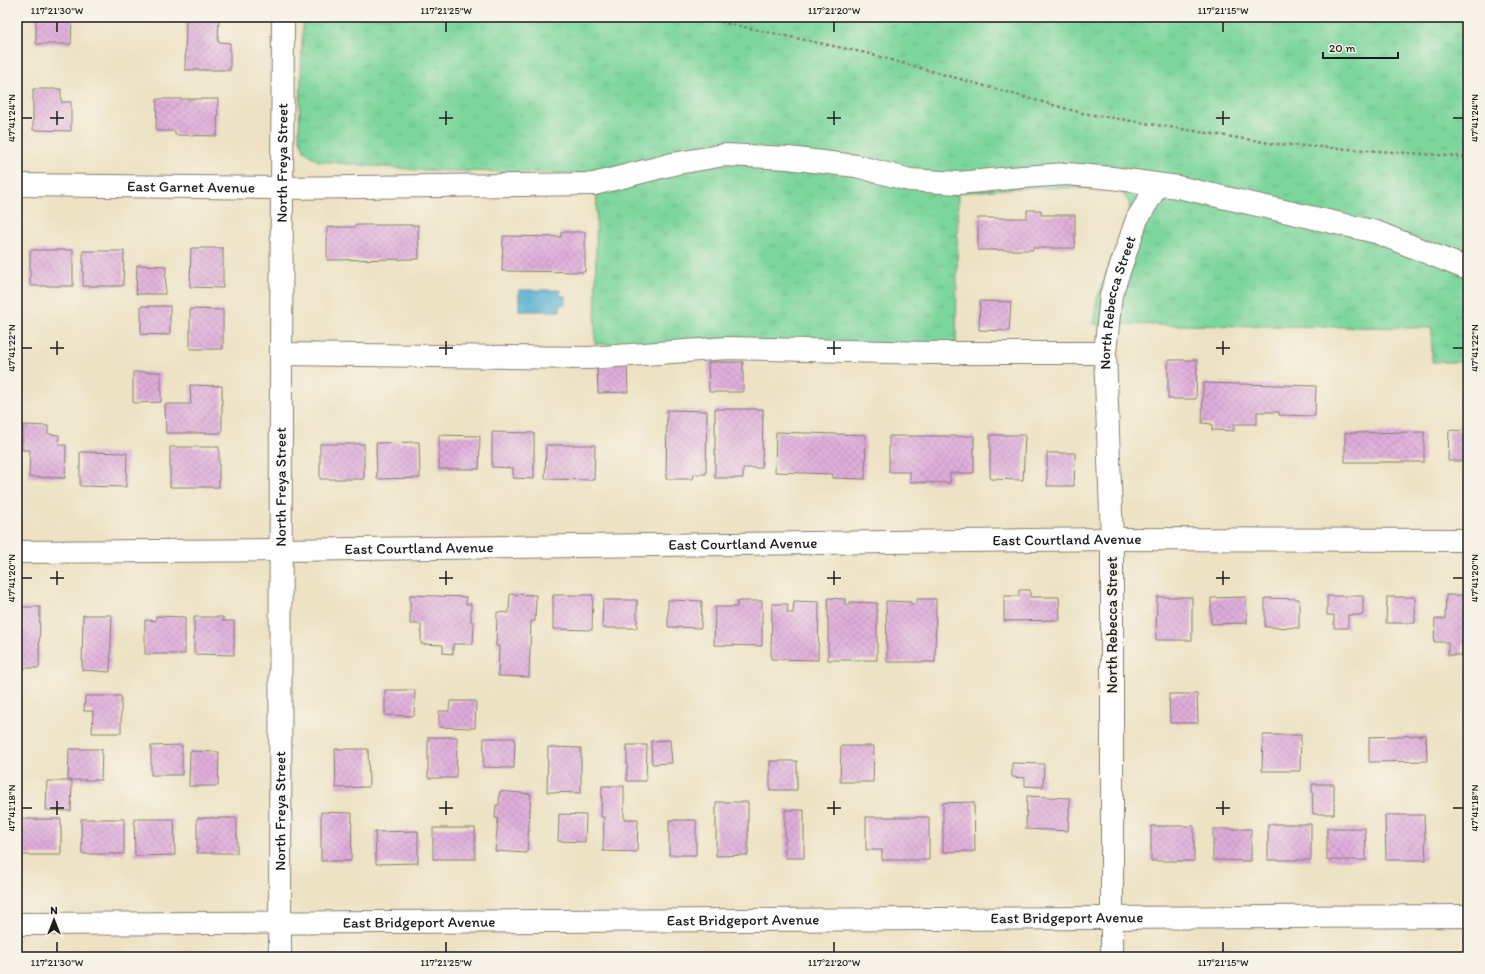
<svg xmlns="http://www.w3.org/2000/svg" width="1485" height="974" viewBox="0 0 1485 974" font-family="Itim,sans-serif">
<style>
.grass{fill:url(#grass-tufts);stroke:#4c795c}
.water{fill:#4fafce;stroke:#366675}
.building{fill:url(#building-cross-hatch)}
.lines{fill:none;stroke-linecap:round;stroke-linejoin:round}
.minor-casing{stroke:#847f70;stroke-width:24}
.path{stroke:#847f70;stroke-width:2.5;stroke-dasharray:3 3;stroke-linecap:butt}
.minor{stroke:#fff;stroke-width:22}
.ticks{fill:none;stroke:#1c1c1c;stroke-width:1.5}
.labels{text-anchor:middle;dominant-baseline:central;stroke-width:3.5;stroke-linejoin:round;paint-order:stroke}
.street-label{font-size:15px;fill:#1c1c1c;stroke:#f7f3e8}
.neatline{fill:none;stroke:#1c1c1c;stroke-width:1.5}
.ticks-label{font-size:10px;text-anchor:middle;fill:#1c1c1c}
</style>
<defs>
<pattern id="grass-tufts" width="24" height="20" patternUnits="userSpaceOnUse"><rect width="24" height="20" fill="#7cd69c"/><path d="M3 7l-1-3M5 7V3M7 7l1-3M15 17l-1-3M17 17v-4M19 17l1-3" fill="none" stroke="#6bb786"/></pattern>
<pattern id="building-cross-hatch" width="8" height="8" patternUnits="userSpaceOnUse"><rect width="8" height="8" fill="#dfaddb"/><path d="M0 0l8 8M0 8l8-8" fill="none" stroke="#bf94bb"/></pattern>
</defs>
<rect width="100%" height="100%" fill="#f7f3e8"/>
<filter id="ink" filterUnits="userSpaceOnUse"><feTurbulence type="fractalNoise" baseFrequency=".025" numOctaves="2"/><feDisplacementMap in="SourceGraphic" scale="8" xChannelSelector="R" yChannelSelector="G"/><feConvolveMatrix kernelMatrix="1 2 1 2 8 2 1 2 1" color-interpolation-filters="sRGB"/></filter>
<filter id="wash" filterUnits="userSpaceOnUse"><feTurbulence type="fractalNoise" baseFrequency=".012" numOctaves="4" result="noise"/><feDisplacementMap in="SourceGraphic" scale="16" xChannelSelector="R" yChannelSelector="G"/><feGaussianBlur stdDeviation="0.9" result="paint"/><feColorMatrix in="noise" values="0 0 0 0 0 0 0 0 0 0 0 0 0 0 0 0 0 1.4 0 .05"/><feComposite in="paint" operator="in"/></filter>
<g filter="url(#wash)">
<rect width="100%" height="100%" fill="#ede2c3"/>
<path class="grass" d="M303,17H1468V362H1432V328L1093,324L1097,298L1131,218L1129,202L1120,190L1079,188H1016L958,193L956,348L595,344L597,174L417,170L319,161L305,152L299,136Z"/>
<path class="water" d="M519,290H560V296H565V305H560V311H519Z"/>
<g id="blocks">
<path class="building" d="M36,17H72L71,44H36Z
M186,17L219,18L218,42L230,43V70H185Z
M33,89H61V102H71V131L33,130Z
M157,99H218L217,136L175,135V131H156Z
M1027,210H1041V215H1075V248H1033V250H978V218H1027Z
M355,225H418L419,259L327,260V227H355Z
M561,232H585V272L502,271L503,236L561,237Z
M191,248H223V288L190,287Z
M30,250H73V286H30Z
M83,251H124L123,286H83Z
M137,265L166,266L165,294H136Z
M980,301L1011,302L1009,331L979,330Z
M141,306H170V335L141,334Z
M190,309L223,310V349H190Z
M1168,360H1197L1196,399H1168Z
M627,362L628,392L598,393L597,363Z
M708,362H743V392H709Z
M133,372H161V402L133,403Z
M1203,383L1316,386L1315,416L1279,415V412H1257V424H1234V431L1212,430V424L1202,423Z
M190,385L222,386V433H166L165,404H191Z
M715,409H763L762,468H743V478H715Z
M667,410L707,411L706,474H694L693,479H666Z
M23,425L48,426V434L59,435V445H66L65,478L29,477L30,450H22Z
M1449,430L1468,431V461H1448Z
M492,432L534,433V479L513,478V468L492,467Z
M776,432L866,435L865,479L833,478V474L775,472Z
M1424,432V462H1345V433Z
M439,435L480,436L479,469H439Z
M990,435H1025L1023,480L990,479Z
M889,436H974V473H950V483L910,482V472H889Z
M419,442L420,478L377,479L376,443Z
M320,444H364V479H320Z
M546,445H595L594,480L545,479Z
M170,447H219V487H170Z
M80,452L127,453L126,487L80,486Z
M1047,453H1075L1074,486H1047Z
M1019,590H1030V597H1059L1060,620L1004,621V596H1019Z
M510,594L536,595L535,621H531L529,677L498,676L499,646H496L497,612L509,613Z
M410,595L466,597V604H471V622H474L473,644H453V654L443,653V645L421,644V624H410Z
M553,595H593L592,630L553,629Z
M1446,595H1468V643H1462V655H1448V642H1434L1435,619H1445Z
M1327,596H1363V615H1348V628H1334V615H1327Z
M1157,597H1192V640H1156Z
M1246,597L1247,623L1211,624V598Z
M1387,597H1415V623H1386Z
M828,598L845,599V605H850V602L877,603V660H828Z
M1265,598L1299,599V628L1265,627Z
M917,599H936L935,662H887L886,601L911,602V604H917Z
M603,600H637V628H602Z
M668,600L702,601L701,628L668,627Z
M737,601H762V646L714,645L715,607H737Z
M794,601L819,602L818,660L771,659L772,604H788L787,613H793Z
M17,607H40L39,668H17Z
M83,615H112L110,672L82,670Z
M156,616L185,617V654H145V620L156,621Z
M194,617H223V621H234V655L194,654Z
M385,690H415L414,716L385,715Z
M1169,694H1197L1198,723H1170Z
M85,696H121V733H92L93,711H84Z
M450,701H476L475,728L439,727V711H449Z
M1263,735H1301L1300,771H1262Z
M1426,735L1427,761L1369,762V737Z
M428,737H457L456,778H428Z
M484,738H515L514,768L483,767Z
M670,740L672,763L652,764L651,741Z
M182,745V775H151V746Z
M627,745H647L646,781H627Z
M841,746H874L873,782H840Z
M548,747L581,748V793L547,792Z
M69,749H102L101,780H68Z
M335,749H368L369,787L336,788Z
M190,751L219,752L218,786H189Z
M770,761H797V790H770Z
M1012,763L1044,764L1043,787L1025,786V778L1012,777Z
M47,781H72L71,811L46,810Z
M1312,784H1334V814H1313Z
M602,786H624V819H638L637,852L603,851L604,817H601Z
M500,791L531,794L527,853L495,851L498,819L495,818L496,805H499Z
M1027,796L1070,798L1068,831L1026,829Z
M716,802H748V855L716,856Z
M974,802L975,851L943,852V803Z
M785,810H804V858H785Z
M321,812L352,813L351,861H321Z
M559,814L586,815L585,842L558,841Z
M1385,815H1424L1426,860H1386Z
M866,817H929V860H882V850H866Z
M197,818H237V853H197Z
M20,819H61V855H20Z
M81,819H124V854H82Z
M134,819H174L175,855L135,856Z
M669,820H696V855H669Z
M1268,824H1311V860H1268Z
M1151,826H1194V861H1151Z
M433,828H475V859H433Z
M1327,828H1365L1366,860H1327Z
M1213,829H1251V861L1213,860Z
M418,831V863L376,864L375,832Z"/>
</g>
</g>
<g filter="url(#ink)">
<use href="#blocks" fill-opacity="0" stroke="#847f70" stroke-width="1"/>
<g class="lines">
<defs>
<g id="minor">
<path id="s1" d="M17,185L282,188L594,184L673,164L724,155L788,158L856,166L910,180L959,183L1022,177L1067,174L1112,178L1178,187L1376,232L1468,269"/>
<path d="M281,354L589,358L727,348L927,353H1105"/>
<path id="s2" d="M17,552L280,550L1112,539L1468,540"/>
<path id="s3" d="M17,924C501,923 984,917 1468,916"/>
<path id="s4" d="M280,957L281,354L283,17"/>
<path id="s5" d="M1112,957V539L1105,353L1111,295L1137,219L1158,185"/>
</g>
</defs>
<use href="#minor" class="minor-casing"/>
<path class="path" d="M697,17L866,53L1082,113L1276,144L1468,157
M72,954V957"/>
<use href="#minor" class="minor"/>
</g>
</g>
<path class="ticks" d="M57,22V32M446,22V32M834,22V32M1223,22V32M57,111V125M446,111V125M834,111V125M1223,111V125M22,118H32M50,118H64M439,118H453M827,118H841M1216,118H1230M1453,118H1463M57,341V355M446,341V355M834,341V355M1223,341V355M22,348H32M50,348H64M439,348H453M827,348H841M1216,348H1230M1453,348H1463M57,571V585M446,571V585M834,571V585M1223,571V585M22,578H32M50,578H64M439,578H453M827,578H841M1216,578H1230M1453,578H1463M57,801V815M446,801V815M834,801V815M1223,801V815M22,808H32M50,808H64M439,808H453M827,808H841M1216,808H1230M1453,808H1463M57,942V952M446,942V952M834,942V952M1223,942V952"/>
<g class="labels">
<g class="street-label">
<text stroke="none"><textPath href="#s4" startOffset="794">North Freya Street</textPath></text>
<text stroke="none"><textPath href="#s1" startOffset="174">East Garnet Avenue</textPath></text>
<text stroke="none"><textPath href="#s5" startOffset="656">North Rebecca Street</textPath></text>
<text stroke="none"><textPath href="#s4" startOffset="470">North Freya Street</textPath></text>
<text stroke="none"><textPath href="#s2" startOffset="1050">East Courtland Avenue</textPath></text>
<text stroke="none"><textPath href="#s2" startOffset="726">East Courtland Avenue</textPath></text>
<text stroke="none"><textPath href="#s2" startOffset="402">East Courtland Avenue</textPath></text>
<text transform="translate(1112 625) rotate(-90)">North Rebecca Street</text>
<text stroke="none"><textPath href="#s4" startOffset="146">North Freya Street</textPath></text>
<text stroke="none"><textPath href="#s3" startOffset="1050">East Bridgeport Avenue</textPath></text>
<text stroke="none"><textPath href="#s3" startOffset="726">East Bridgeport Avenue</textPath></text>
<text stroke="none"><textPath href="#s3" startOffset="402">East Bridgeport Avenue</textPath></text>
</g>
</g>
<rect width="1485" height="974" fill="none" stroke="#f7f3e8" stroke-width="44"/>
<g transform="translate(54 920)" stroke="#f7f3e8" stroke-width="3" paint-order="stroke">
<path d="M0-3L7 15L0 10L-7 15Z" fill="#1c1c1c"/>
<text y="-6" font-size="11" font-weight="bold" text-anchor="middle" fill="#1c1c1c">N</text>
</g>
<path d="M1323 52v6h75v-6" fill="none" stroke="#1c1c1c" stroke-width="2"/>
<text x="1329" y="52" font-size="12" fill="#1c1c1c" stroke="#f7f3e8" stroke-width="3" paint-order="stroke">20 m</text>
<rect x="22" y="22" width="1441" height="930" class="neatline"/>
<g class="ticks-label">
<text x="57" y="14">117°21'30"W</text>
<text x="446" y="14">117°21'25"W</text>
<text x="834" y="14">117°21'20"W</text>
<text x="1223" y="14">117°21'15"W</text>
<text transform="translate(11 118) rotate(-90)" y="4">47°41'24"N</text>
<text transform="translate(1474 118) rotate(-90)" y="4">47°41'24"N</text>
<text transform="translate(11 348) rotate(-90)" y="4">47°41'22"N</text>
<text transform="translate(1474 348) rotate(-90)" y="4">47°41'22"N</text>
<text transform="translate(11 578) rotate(-90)" y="4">47°41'20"N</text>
<text transform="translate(1474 578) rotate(-90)" y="4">47°41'20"N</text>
<text transform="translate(11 808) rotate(-90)" y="4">47°41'18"N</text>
<text transform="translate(1474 808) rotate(-90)" y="4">47°41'18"N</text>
<text x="57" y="966">117°21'30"W</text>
<text x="446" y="966">117°21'25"W</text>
<text x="834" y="966">117°21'20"W</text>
<text x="1223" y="966">117°21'15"W</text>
</g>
</svg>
